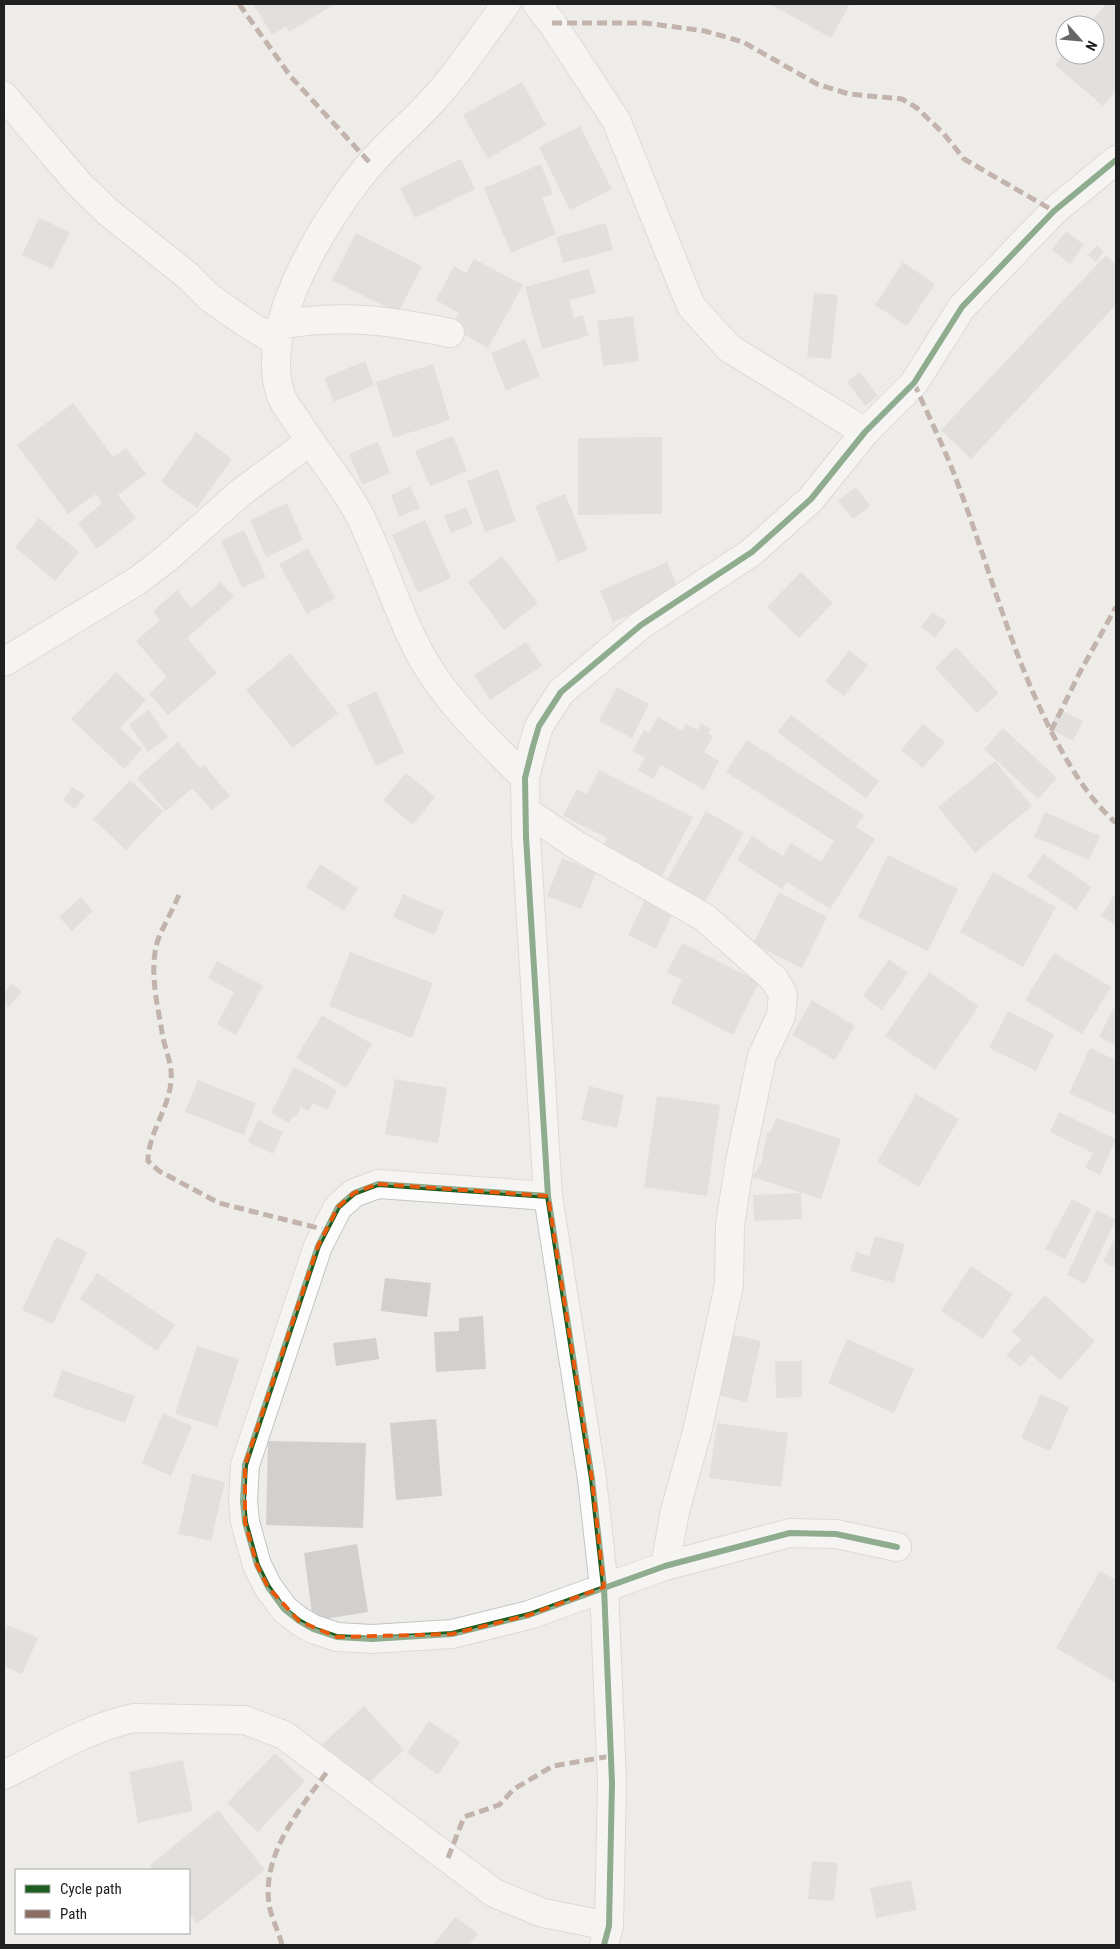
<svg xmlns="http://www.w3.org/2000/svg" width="1120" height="1949" viewBox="0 0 1120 1949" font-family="'Roboto Condensed',sans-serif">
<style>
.building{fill:#d2d0ce}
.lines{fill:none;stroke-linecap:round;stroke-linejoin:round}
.minor-casing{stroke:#c5c4c3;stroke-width:30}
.minor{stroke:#fcfcfc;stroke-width:28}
.quiet{stroke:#8d6e63;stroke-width:5;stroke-dasharray:10 5;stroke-linecap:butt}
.cycleway-casing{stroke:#fff;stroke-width:9}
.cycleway{stroke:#1b5e20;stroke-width:6}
.marked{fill:none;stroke:#e8590c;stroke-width:4;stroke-dasharray:10 6;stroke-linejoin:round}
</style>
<rect width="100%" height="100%" fill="#eeece9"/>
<path class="building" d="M253,4H332L333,5L289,32L286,26L272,35Z
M770,4H850L831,38Z
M1106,4H1116V90L1103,106L1055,65L1065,53V55H1095V25H1088Z
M522,82L546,125L488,159L463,115Z
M580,126L612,189L570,210L539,147Z
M461,159L475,189L415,218L400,188Z
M541,164L553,194L542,198L556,234L511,253L484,188Z
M39,218L70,232L52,269L22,255Z
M606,223L613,250L563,263L556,237Z
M1066,231L1084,245L1070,264L1052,250Z
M356,233L422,266L398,313L332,280Z
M1097,245L1104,252L1096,262L1088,255Z
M1106,255L1116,265V305L971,459L941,430Z
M474,259L523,285L488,348L451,327L459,313L436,300L454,266L466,273Z
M903,262L935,284L907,326L875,305Z
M589,269L596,293L569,300L574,318L583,315L588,336L542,349L525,287Z
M814,293L838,295L831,359L807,357Z
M633,316L639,361L603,366L597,321Z
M525,339L540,376L506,391L491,353Z
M365,361L374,385L334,402L324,378Z
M433,364L450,420L393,438L376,382Z
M860,372L878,396L865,406L847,382Z
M73,403L113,457L126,448L146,474L118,495L136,518L97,549L78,523L102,503L96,494L68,514L17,445Z
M196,432L232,459L197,508L161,482Z
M453,436L467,471L430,486L415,451Z
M662,437V514L578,515V438Z
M378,442L390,473L362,485L349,454Z
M498,469L516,521L485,532L467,481Z
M410,486L420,508L399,517L391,495Z
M856,487L870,506L853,519L838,501Z
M565,494L588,550L558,562L535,506Z
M287,503L303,540L266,557L250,520Z
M466,507L473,524L451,533L444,516Z
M39,518L79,552L55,581L15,547Z
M425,520L451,578L418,593L392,535Z
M244,530L266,577L242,588L221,541Z
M308,548L335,598L307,614L279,564Z
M502,556L538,603L504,630L468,582Z
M667,562L680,593L613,622L600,591Z
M801,572L833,603L799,638L767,607Z
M221,582L234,597L187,638L217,673L168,715L149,694L167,677L136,641L160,620L153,611L177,590L191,608Z
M933,612L947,622L935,638L921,627Z
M526,642L542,666L490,700L474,675Z
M956,647L999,693L977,713L935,668Z
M849,650L868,665L844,696L825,682Z
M290,653L338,713L293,748L246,690Z
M116,672L146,700L120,728L142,749L124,769L71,719Z
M617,687L649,704L632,738L599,721Z
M376,691L404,752L376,766L347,705Z
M1059,709L1083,721L1073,741L1049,728Z
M149,710L168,737L148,752L129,724Z
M791,715L879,781L866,798L777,732Z
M658,717L682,731L686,724L697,730L701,723L711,729L708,734L713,736L704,752L719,761L704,790L661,765L653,779L638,770L645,758L632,751L644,730L649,733Z
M923,724L945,742L923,768L901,750Z
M1003,728L1057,778L1038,799L984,749Z
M747,740L864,815L856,827L875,839L830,909L787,882L782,889L737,860L752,836L783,856L791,843L821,862L834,841L726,772Z
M178,742L200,768L204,765L230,796L212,810L192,788L166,811L137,778Z
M995,761L1032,806L975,853L938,807Z
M599,770L693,817L658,884L599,854L607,838L563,816L577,789L587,794Z
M406,773L435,797L413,825L383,800Z
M130,780L163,811L126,850L93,819Z
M72,787L85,795L75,809L63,800Z
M706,811L744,833L704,903L666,881Z
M1045,812L1100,836L1089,860L1034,837Z
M1043,854L1092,887L1076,910L1027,877Z
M888,855L958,889L928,951L858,917Z
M562,858L596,872L581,909L547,896Z
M320,864L358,888L344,911L306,887Z
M993,872L1056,907L1023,967L960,932Z
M779,892L827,917L802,968L753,944Z
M1116,892V926L1101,916Z
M403,894L444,912L434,935L393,917Z
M81,897L93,911L72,931L59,917Z
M645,900L673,913L656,949L628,935Z
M682,943L759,982L733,1035L671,1003L682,980L667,972Z
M350,952L433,983L412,1038L329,1006Z
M1054,953L1111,987L1082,1034L1025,1000Z
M889,959L908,973L882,1010L863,996Z
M217,961L263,986L236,1035L217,1024L234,992L208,978Z
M929,972L979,1006L935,1070L885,1036Z
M12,983L22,992L8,1007L4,1002V993Z
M812,1000L855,1026L835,1060L792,1035Z
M1116,1003V1046L1099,1037Z
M1008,1011L1054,1034L1036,1071L989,1048Z
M322,1015L372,1044L346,1088L296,1058Z
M1090,1048L1116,1060V1115L1069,1093Z
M294,1067L337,1090L327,1110L313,1103L309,1111L301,1107L296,1117L293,1116L289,1123L271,1113Z
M395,1079L447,1088L438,1143L385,1134Z
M198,1080L256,1103L244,1135L185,1112Z
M589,1086L624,1095L617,1128L581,1120Z
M916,1094L959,1119L919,1187L877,1162Z
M657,1096L720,1105L707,1196L644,1187Z
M1059,1112L1116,1139L1100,1175L1085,1168L1093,1153L1050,1132Z
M776,1118L841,1139L821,1199L752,1177L761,1164L767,1132L770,1133Z
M258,1120L283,1132L273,1154L248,1142Z
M801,1193L802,1219L754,1221L753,1195Z
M1072,1199L1091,1209L1065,1259L1045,1249Z
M1097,1210L1116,1220L1085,1284L1067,1275Z
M1116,1235V1268L1103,1262Z
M875,1236L905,1244L894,1283L850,1271L856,1252L869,1256Z
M56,1237L87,1252L53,1324L22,1310Z
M971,1266L1013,1294L983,1339L941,1311Z
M97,1273L175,1325L157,1351L80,1299Z
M385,1278L431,1283L427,1317L381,1311Z
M1045,1295L1095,1341L1060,1380L1031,1355L1020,1367L1006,1355L1021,1340L1012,1331Z
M483,1316L486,1369L436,1372L434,1332L459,1331V1318Z
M730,1334L761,1341L747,1402L716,1395Z
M376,1338L379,1359L336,1366L333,1343Z
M847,1339L914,1369L894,1413L828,1383Z
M197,1346L239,1359L217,1427L175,1414Z
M775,1361H802V1397L776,1398Z
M62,1370L135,1396L125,1423L53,1397Z
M1041,1394L1069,1407L1050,1451L1021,1438Z
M163,1413L192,1426L171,1476L142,1463Z
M436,1419L442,1496L396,1500L390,1423Z
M717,1423L788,1433L781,1487L709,1478Z
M268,1441L366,1443L363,1528L266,1525Z
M192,1474L225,1482L211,1541L178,1534Z
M357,1544L368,1612L313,1621L304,1553Z
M1100,1571L1116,1580V1683L1056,1648Z
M7,1625L38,1638L22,1674L4,1666V1632Z
M364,1706L404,1750L357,1794L316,1750Z
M429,1721L460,1742L438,1775L407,1753Z
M275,1753L305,1781L258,1832L227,1803Z
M183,1760L193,1811L138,1823L129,1772Z
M218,1810L265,1870L197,1924L189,1913V1870H154L150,1865Z
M812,1861L838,1863L834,1901L808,1899Z
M911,1880L917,1910L876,1918L870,1888Z
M455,1917L478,1934L469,1945H433Z"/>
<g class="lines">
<defs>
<path id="minor" d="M506,4C485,32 465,63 442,90C420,116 393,138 371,163C327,215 259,323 280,393C283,403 291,413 297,421C317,454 344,484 361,518C380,557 393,598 412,638C437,693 483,736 525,778
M537,4L552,23L616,120L691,306L729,348L865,432
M4,96L79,184L108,212L188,276L209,297L246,323L277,342
M280,325C343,314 388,320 450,333
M4,662L137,581L167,558L240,493L309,442
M526,811L576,845L704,917L774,979L783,994L781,1016L762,1056L740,1161L730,1225L729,1285L698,1428L675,1511L665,1566
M548,1196L378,1184L354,1193L338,1207L318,1246L245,1465L243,1501L245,1522L257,1565L268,1587L284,1609L299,1621L313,1629L337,1637L372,1639L452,1634L529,1615L665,1566L790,1533L836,1534L897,1547
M4,1775C46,1754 87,1728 134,1718L245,1720L284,1735L494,1893L543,1913L609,1926
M604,1945L609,1926L612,1783L604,1587L592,1479L548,1196L526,837L525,778L533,746L539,726L561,692L641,625L752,552L811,499L865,432L914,383L962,307L1054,211L1116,160"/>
</defs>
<use href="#minor" class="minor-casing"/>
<use href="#minor" class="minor"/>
<path class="quiet" d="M239,4L291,77L371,164
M552,23H645L705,31L743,42L817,84L849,94L902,99L917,108L944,134L964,159L1054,211
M914,383C928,415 944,447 956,479C988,563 1010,650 1051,731C1068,764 1088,798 1116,823
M1051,731L1079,674L1116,607
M179,895C173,909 165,923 159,937C148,966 157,1002 162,1032C164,1048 173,1064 171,1081C169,1109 148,1133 148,1161L159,1171L219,1203L326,1230
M448,1858L464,1817L499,1805L514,1789L553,1766L611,1756
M282,1945C279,1932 271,1918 269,1904C262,1852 301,1808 329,1769"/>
<defs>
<path id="cycleway" d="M548,1196L378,1184L354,1193L338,1207L318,1246L245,1465L243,1501L245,1522L257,1565L268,1587L284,1609L299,1621L313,1629L337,1637L372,1639L452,1634L529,1615L665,1566L790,1533L836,1534L897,1547
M604,1945L609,1926L612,1783L604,1587L592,1479L548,1196L526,837L525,778L533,746L539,726L561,692L641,625L752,552L811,499L865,432L914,383L962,307L1054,211L1116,160"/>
</defs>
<use href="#cycleway" class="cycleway-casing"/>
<use href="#cycleway" class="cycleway"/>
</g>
<path d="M0 0H1120V1949H0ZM378,1184L548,1196L592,1479L604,1587L529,1615L452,1634L337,1637L299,1621L268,1587L257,1565L245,1522V1465L318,1246L338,1207L354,1193Z" fill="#eeece9" fill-opacity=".55" fill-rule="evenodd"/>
<path class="marked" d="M378,1184L548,1196L592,1479L604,1587L529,1615L452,1634L337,1637L299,1621L268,1587L257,1565L245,1522V1465L318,1246L338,1207L354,1193Z"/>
<rect width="1120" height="1949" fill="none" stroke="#202020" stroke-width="10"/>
<rect x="15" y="1869" width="175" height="65" fill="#ffffff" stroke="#a6a6a6"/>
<rect x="25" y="1885" width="25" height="8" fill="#1b5e20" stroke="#a6a6a6"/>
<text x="60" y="1894" font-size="15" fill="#202020">Cycle path</text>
<rect x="25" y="1910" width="25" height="8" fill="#8d6e63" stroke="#a6a6a6"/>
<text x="60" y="1919" font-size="15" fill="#202020">Path</text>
<g transform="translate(1080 40) rotate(117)"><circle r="24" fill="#ffffff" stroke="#a6a6a6"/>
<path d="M0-4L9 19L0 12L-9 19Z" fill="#686766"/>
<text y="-8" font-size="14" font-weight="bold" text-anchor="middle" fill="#202020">N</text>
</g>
</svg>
